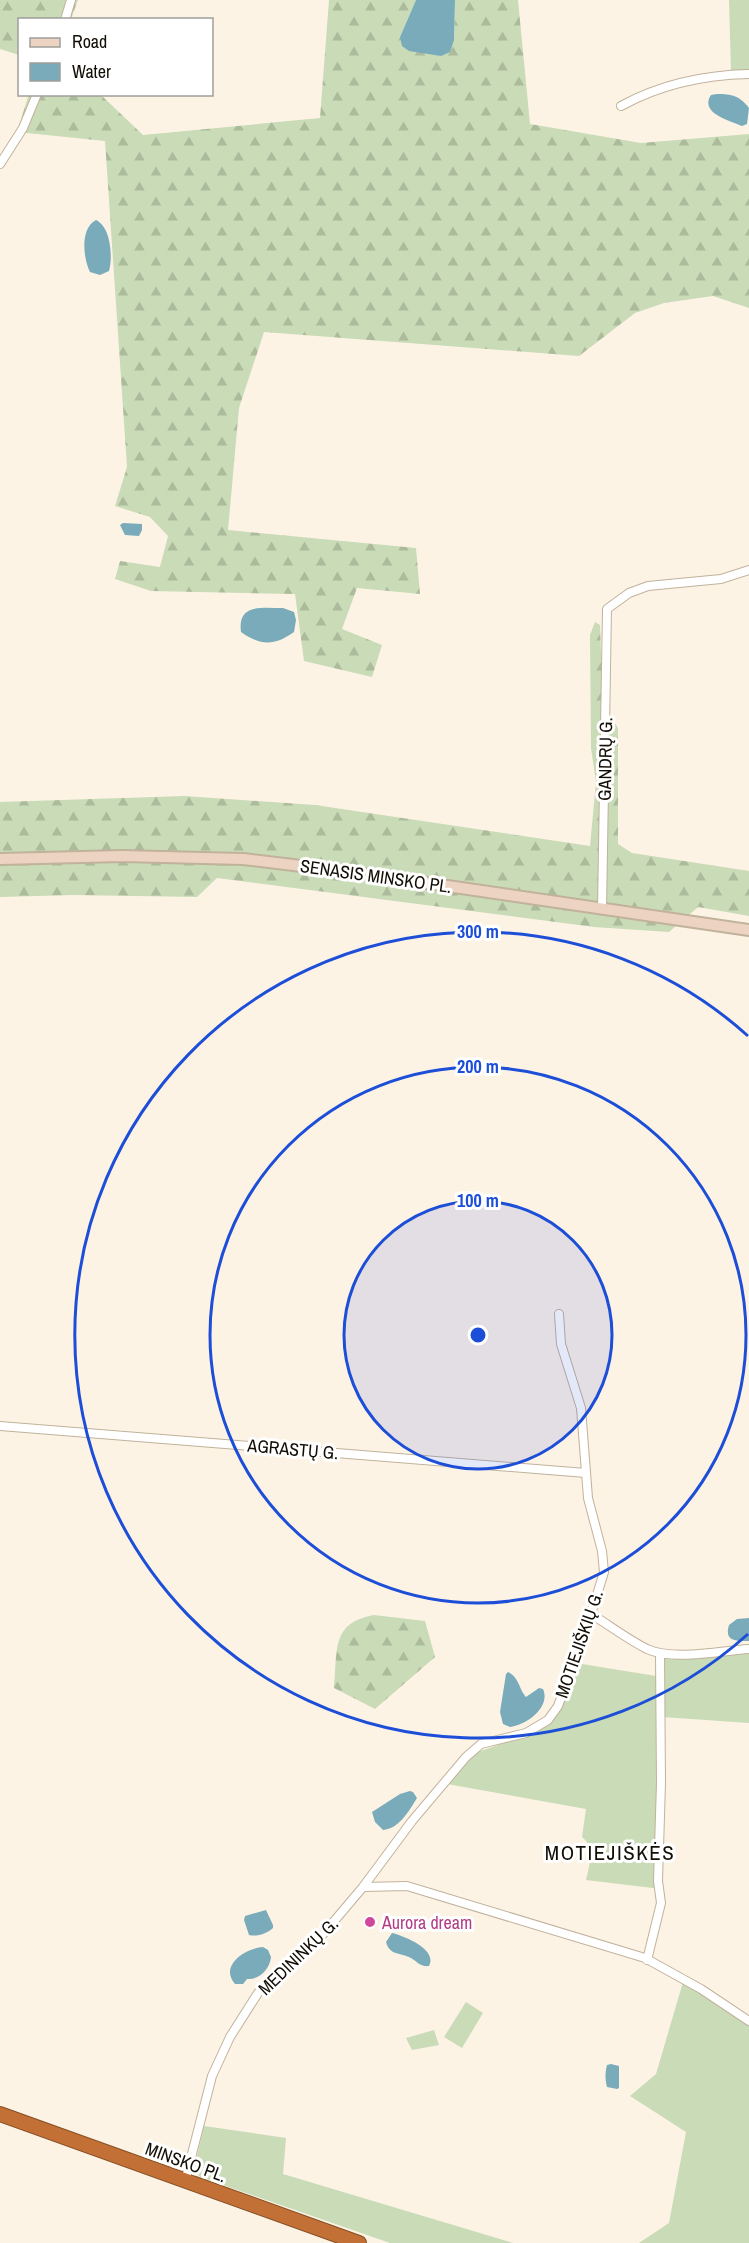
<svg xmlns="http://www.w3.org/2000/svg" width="749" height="2243" viewBox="0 0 749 2243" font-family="'Archivo Narrow',sans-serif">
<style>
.grass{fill:#c9dbb7}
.forest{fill:url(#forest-firs)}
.water{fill:#79abba}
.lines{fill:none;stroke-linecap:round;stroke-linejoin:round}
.street-casing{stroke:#c1b29b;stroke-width:10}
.secondary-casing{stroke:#c1b29b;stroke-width:14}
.highway-casing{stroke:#844d24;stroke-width:16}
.street{stroke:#fff;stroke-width:8}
.secondary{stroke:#edd4c2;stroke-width:10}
.highway{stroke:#c27035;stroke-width:14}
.ring{fill:none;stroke:#1d4ed8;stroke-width:3}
.hotel-dot{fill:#d1479c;stroke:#fff;stroke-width:2}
.labels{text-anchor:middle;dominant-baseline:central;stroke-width:6;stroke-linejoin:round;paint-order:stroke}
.street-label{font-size:18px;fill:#120d05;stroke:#fff}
.hotel-label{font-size:18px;fill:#b23c85;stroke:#fff;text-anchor:start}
.quarter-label{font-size:21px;letter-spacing:1.5px;fill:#120d05;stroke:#fff}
.centre{fill:#1d4ed8;stroke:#fff;stroke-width:3}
.ring-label{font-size:18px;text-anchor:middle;font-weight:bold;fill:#1d4ed8;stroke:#fff;stroke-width:6;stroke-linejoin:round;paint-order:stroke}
</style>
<defs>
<pattern id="forest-firs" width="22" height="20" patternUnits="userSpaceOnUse" patternTransform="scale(1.5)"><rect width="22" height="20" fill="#c9dbb7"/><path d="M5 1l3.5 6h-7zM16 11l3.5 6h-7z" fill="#acbb9c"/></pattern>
</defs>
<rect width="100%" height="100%" fill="#fdf3e5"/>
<path class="grass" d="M729,0H749V72H731Z
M749,1651V1723L662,1717L663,1658Z
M576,1663L656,1676L661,1889L586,1880C589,1865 596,1848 582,1837L586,1809L447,1784L475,1753L529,1734L552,1720L563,1702Z
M683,1982L734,2014L749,2026V2243H639L669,2223L686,2132L630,2096L656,2074Z
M466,2002L483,2013L462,2048L444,2037Z
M434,2030L439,2045L412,2050L406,2038Z
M204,2126L286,2138L283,2174L513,2243H390L200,2177L195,2171V2165Z"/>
<path class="forest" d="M0,0H78L71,19L20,20L19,55L0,49Z
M329,0H416L400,37L454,40L455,0H518L530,124L641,143L749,134V308L713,296L664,303L635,313L579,356L264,332L239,408L228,530L416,548L420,594L357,588L342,629L382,645L372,677L304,661L295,594L151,591L115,579L120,561L160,567L168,536L150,517L115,506L127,467L105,141L17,132L29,94L101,95L143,135L320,118Z
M595,622L600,625L603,705L618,728V844L632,853L749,871V916L698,907L669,932L594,927L217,878L197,897L73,895L0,897V802L184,796L315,805L590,846L596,782L591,748L590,635Z
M374,1615L425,1621L435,1657L375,1709L334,1688C338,1651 330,1623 374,1615Z"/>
<path class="water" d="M416,0H455L454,40L450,52L441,56L409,51L402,46L400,37Z
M717,94C732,94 740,96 749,108L747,124L742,126C730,121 699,113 711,95Z
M96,220C111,227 113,257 109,271L100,275L90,272C83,258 80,228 96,220Z
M123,523L142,524V530L139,536L125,535L120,525Z
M283,608L294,612L296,620L294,632C274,646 261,646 241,632C237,603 263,608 283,608Z
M749,1618V1641C736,1641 724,1642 729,1625L737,1619Z
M508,1672C519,1677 519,1689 526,1697L539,1688L543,1689C551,1707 527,1725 510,1727L503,1724L500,1712L506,1674Z
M410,1791L413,1792L417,1798C409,1811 399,1829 383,1830L375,1822L372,1812L400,1794Z
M266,1910L273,1925V1928C266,1934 257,1937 249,1935L244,1920L245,1916Z
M392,1933C404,1936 438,1949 429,1966C420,1967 418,1962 411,1958C400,1952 390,1956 386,1942Z
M263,1947L268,1950L271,1957C270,1969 259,1980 247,1979L243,1984H235C219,1966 245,1948 263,1947Z
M611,2064L619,2066V2088L617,2089L607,2087C605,2080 605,2072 607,2065Z"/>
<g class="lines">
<defs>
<path id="street" d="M65,20L71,0
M621,106C661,84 703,75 749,74
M0,164L23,128L37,94
M602,909L607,609L629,593L648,586L721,579L749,570
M0,1426L586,1473
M591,1614C609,1625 627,1639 647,1649C673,1661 720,1651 749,1649
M363,1887L412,1821L466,1757L481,1744L526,1733L548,1720L558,1706L591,1614L604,1572L602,1551L588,1498L581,1408L561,1344L559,1314
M647,1960L661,1903L658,1881L661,1783L660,1653
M185,2181L212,2076L230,2037L258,1993L269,1981L313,1946L363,1887L407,1886L645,1958L701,1989L749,2021"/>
<path id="secondary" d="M0,859L122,856L243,859L351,872L749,930"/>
<path id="highway" d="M0,2114L359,2243"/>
</defs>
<use href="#street" class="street-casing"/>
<use href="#secondary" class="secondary-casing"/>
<use href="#highway" class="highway-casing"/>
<use href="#street" class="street"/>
<use href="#secondary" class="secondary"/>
<use href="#highway" class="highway"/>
</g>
<circle cx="478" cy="1335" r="134" fill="#1d4ed8" fill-opacity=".12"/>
<g class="ring">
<circle cx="478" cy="1335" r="134"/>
<circle cx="478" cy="1335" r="268"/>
<path d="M748 1634A403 403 0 1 1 748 1036"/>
</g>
<circle class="hotel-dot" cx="370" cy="1922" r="6"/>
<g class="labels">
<g class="street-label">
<text transform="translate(605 759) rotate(-89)">GANDRŲ G.</text>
<text transform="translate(376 876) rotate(8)">SENASIS MINSKO PL.</text>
<text transform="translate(293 1449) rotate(5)">AGRASTŲ G.</text>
<text transform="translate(579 1644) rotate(-71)">MOTIEJIŠKIŲ G.</text>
<text transform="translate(298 1956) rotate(-44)">MEDININKŲ G.</text>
<text transform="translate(186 2162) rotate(20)">MINSKO PL.</text>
</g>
<g class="hotel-label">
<text x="382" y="1922">Aurora dream</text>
</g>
<g class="quarter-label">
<text x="610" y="1852">MOTIEJIŠKĖS</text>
</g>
</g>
<circle cx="478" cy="1335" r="9" class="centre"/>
<g class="ring-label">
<text x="478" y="938">300 m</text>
<text x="478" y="1073">200 m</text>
<text x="478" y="1207">100 m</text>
</g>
<rect x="18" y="18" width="195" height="78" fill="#ffffff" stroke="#a09e9b" stroke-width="1.5"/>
<rect x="30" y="38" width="30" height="9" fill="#edd4c2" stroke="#a09e9b" stroke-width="1.5"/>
<text x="72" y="48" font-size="18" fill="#120d05">Road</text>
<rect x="30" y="63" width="30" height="18" fill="#79abba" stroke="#a09e9b" stroke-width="1.5"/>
<text x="72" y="78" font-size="18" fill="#120d05">Water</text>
</svg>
